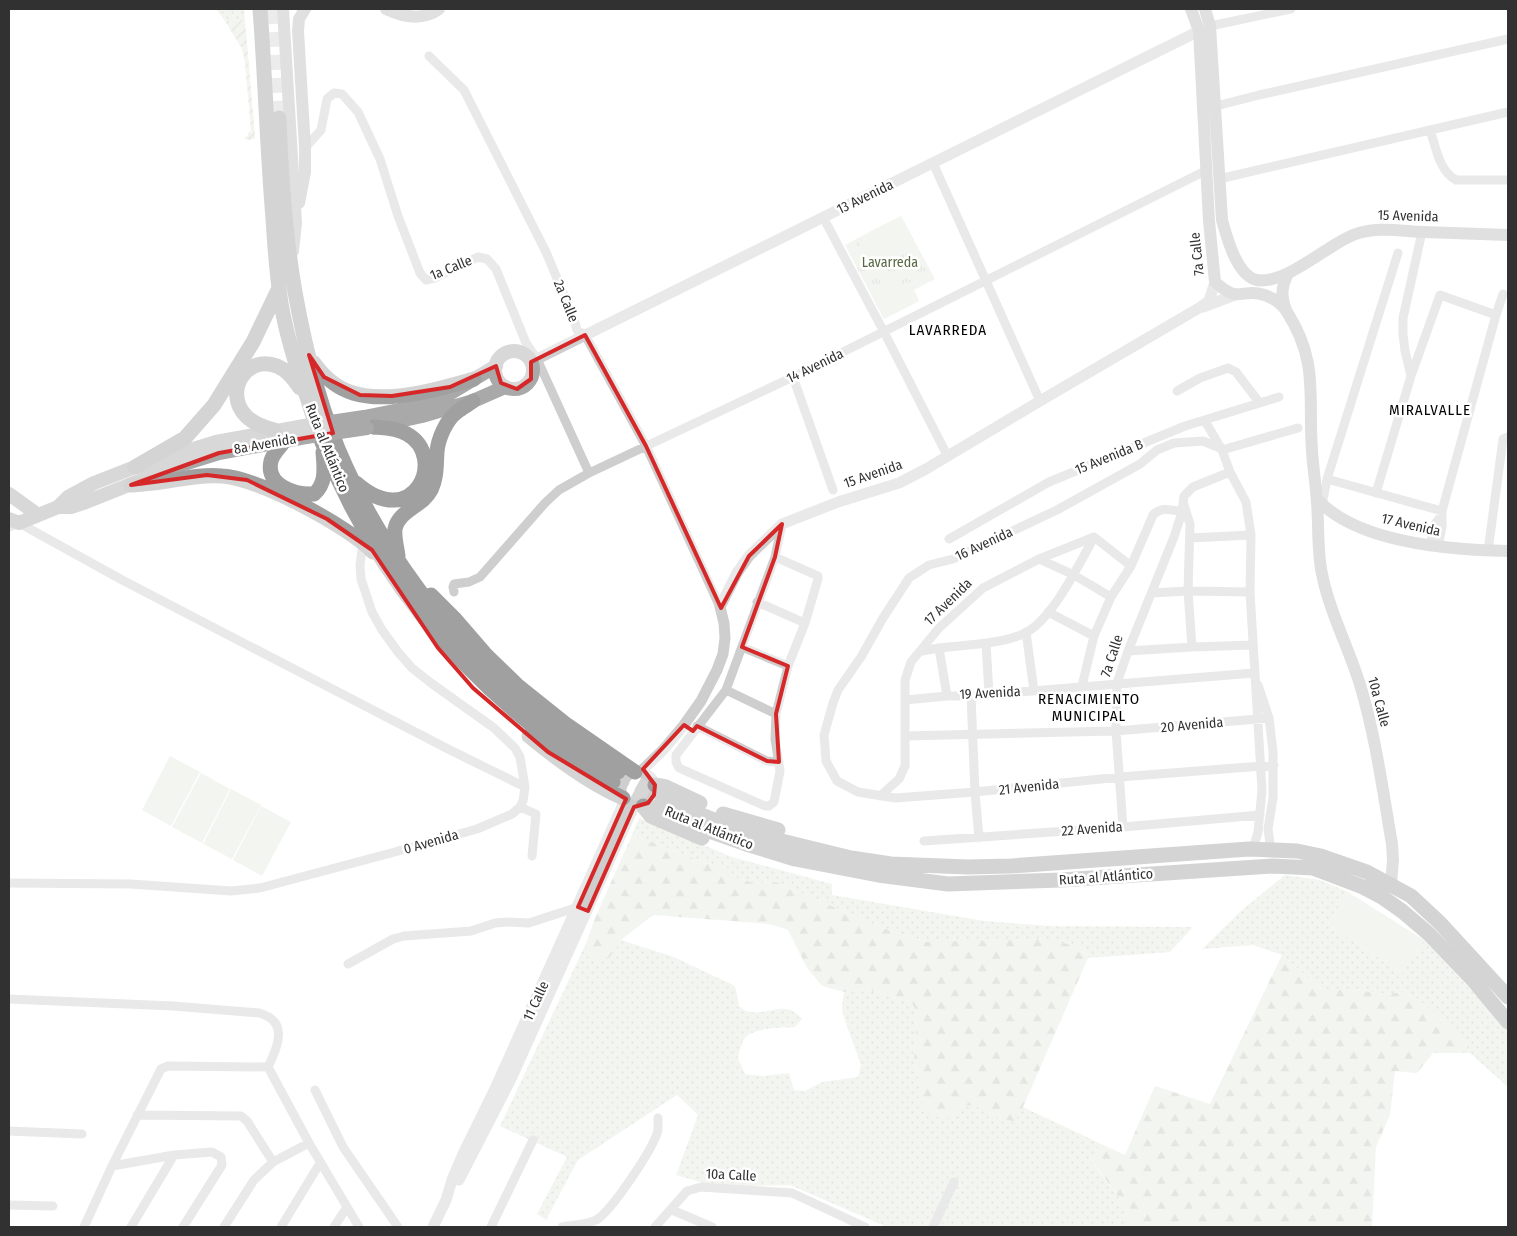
<svg xmlns="http://www.w3.org/2000/svg" width="1517" height="1236" viewBox="0 0 1517 1236" font-family="'Fira Sans Condensed',sans-serif">
<style>
.grass{fill:url(#grass-dots)}
.forest{fill:url(#forest-firs)}
.park{fill:url(#park-tufts)}
.garden{fill:url(#garden-furrows)}
.pitch{fill:#e5e9dd}
.lines{fill:none;stroke-linecap:round;stroke-linejoin:round}
.trunk-tunnel{stroke:#d6d6d6;stroke-width:15;stroke-dasharray:15 8;stroke-linecap:butt}
.minor{stroke:#cecece;stroke-width:9}
.tertiary{stroke:#cecece;stroke-width:11}
.secondary{stroke:#bbb;stroke-width:12}
.primary{stroke:#a9a9a9;stroke-width:14}
.trunk{stroke:#a0a0a0;stroke-width:15}
.primary-bridge{stroke:#a9a9a9;stroke-width:14}
.marked{fill:none;stroke:#d62828;stroke-width:4;stroke-linejoin:round}
.labels{text-anchor:middle;dominant-baseline:central;stroke-width:5;stroke-linejoin:round;paint-order:stroke}
.street-label{font-size:14px;fill:#313131;stroke:#fff}
.park-label{font-size:14px;fill:#586842;stroke:#fff}
.neighbourhood-label{font-size:15px;letter-spacing:1px;fill:#000;stroke:#fff}
</style>
<defs>
<pattern id="grass-dots" width="8" height="8" patternUnits="userSpaceOnUse" patternTransform="scale(1.25)"><rect width="8" height="8" fill="#e5e9dd"/><path d="M2 2h.1M6 6h.1" fill="none" stroke="#c5c8be" stroke-width="1.8" stroke-linecap="round"/></pattern>
<pattern id="forest-firs" width="22" height="20" patternUnits="userSpaceOnUse" patternTransform="scale(1.25)"><rect width="22" height="20" fill="#e5e9dd"/><path d="M5 1l3.5 6h-7zM16 11l3.5 6h-7z" fill="#c5c8be"/></pattern>
<pattern id="park-tufts" width="24" height="20" patternUnits="userSpaceOnUse" patternTransform="scale(1.25)"><rect width="24" height="20" fill="#e5e9dd"/><path d="M3 7l-1-3M5 7V3M7 7l1-3M15 17l-1-3M17 17v-4M19 17l1-3" fill="none" stroke="#c5c8be"/></pattern>
<pattern id="garden-furrows" width="10" height="10" patternUnits="userSpaceOnUse" patternTransform="scale(1.25)"><rect width="10" height="10" fill="#e5e9dd"/><path d="M-1 1l2-2M0 10L10 0M9 11l2-2" fill="none" stroke="#c5c8be"/></pattern>
</defs>
<rect width="100%" height="100%" fill="#fff"/>
<path class="grass" d="M216,9H244L245,20L225,21Z
M639,818L732,857L832,884V895L984,921L1050,926L1193,927L1170,952L1088,958L1084,951L964,942H927L882,928L776,882L754,883L737,878L726,867L703,862L632,835Z
M1285,875L1320,880L1348,892L1328,925L1403,973L1424,940L1492,1012L1508,1031V1087L1470,1053L1461,1037L1419,1000L1402,992L1386,994L1354,990H1322L1282,955L1253,945L1202,949L1242,910Z
M621,940L674,957L735,986L739,1006C742,1008 746,1012 750,1012C770,1015 786,999 802,1019L795,1027C781,1028 759,1027 747,1036C741,1041 740,1051 738,1058L745,1074L762,1076L789,1073L794,1090L805,1091L822,1082L858,1077L861,1065L843,1015L842,1006L844,992L865,989L911,1002L917,1012L914,1061L919,1081L949,1118L964,1105L983,1107L1001,1120L1014,1121L1023,1107L1101,1144L1090,1159L1118,1196L1131,1227H887L790,1185L718,1187L676,1175L698,1115L677,1095L578,1160L546,1220L537,1214L567,1157L500,1126L587,941L588,953L610,957Z"/>
<path class="forest" d="M632,835L703,862L726,867L737,878L754,883L776,882L882,928L927,942L1039,939L1080,946L1088,958L1023,1107L1015,1121L1001,1120L983,1107L964,1105L949,1118L929,1115L922,1103L919,1081L914,1061L917,1012L911,1002L865,989L844,992L822,986L807,968L788,930L769,924L653,915L621,940L610,957L597,959L588,953L587,941L595,918Z
M1282,955L1322,990H1354L1386,994L1402,992L1419,1000L1461,1037L1470,1053H1433L1417,1073L1395,1071L1390,1115L1376,1147L1372,1227H1131L1118,1196L1090,1158L1101,1144L1125,1155L1155,1086L1210,1104Z"/>
<path class="park" d="M901,216L935,279L914,290L919,301L884,319L845,245Z"/>
<path class="garden" d="M245,20L255,136V138L251,140L245,139V137L248,136V133L251,131L245,62L242,49L225,21Z"/>
<path class="pitch" d="M901,216L914,240L870,264L856,239Z
M909,281L919,301L884,319L874,299Z
M170,756L200,772L171,826L142,810Z
M201,773L230,789L202,843L172,827Z
M231,789L261,805L232,859L203,844Z
M261,806L291,822L262,876L233,860Z
M1348,892L1424,940L1403,973L1328,925Z"/>
<g class="lines">
<path class="trunk-tunnel" d="M273,9L279,118
M618,772L662,797
M613,782L657,807"/>
<path class="minor" d="M1210,26L1291,9
M429,56L464,90L546,252L574,319L577,330L585,335L646,446L720,607
M1216,106L1259,95L1508,39
M1430,130C1436,147 1439,171 1456,180H1508
M305,148L321,130L327,99L334,93L342,94L358,112L380,159L398,216L420,273L426,280L435,278L478,257L487,259L496,269L526,343L537,359L589,473
M933,163L1040,401
M1219,179L1508,112
M823,217L884,332L948,457
M1411,376L1405,351L1403,334V318L1422,232
M793,377L833,490
M1177,391L1200,378L1228,368L1236,372L1259,402
M1205,421L1222,450L1230,472L1246,502L1251,535L1250,592L1262,790L1258,832L1253,849
M1220,448L1203,441L1174,443L1157,450L1140,464L1057,510L953,559L929,565L909,578L883,618L861,657L838,690L833,703L824,735L826,761L837,781L858,792L895,798L975,792L1120,777L1274,765
M1222,450L1298,428
M1327,479L1442,511
M1376,493L1411,376L1440,295L1496,315
M1184,505L1190,524L1188,591L1192,647
M1322,505L1327,479L1398,253
M9,527L19,523L124,581L448,749L525,787
M1094,537L1131,566
M1190,538L1251,535
M949,539L1049,482L1185,426L1279,397
M1430,546L1435,524L1441,516
M1438,547L1442,527V511L1496,315L1503,294
M1488,551L1503,439L1508,437
M775,557L818,576V579L805,623L788,666L776,714L775,739L780,771L774,802L769,806H765L679,768L676,762V755L726,690L775,557L782,524
M1039,559L1074,575L1111,597
M454,592L453,587L454,584L469,582L480,577L545,503L559,490L589,473L793,377L1207,170
M1152,593L1188,591L1250,592
M757,602L805,623
M1048,612L1094,636
M1026,632L1034,691
M986,643L989,694
M742,647L788,666
M939,648C964,645 1003,644 1025,633C1052,620 1080,563 1094,537
M922,651L939,648L947,696
M1128,651L1192,647L1253,645
M1258,685L1269,718L1273,751V798L1268,829L1271,850
M1082,686L1094,636L1111,597L1131,566L1153,515C1161,506 1172,510 1182,512
M726,690L776,714
M971,696L975,792L979,838
M905,700L947,696H971L1254,673
M697,726L767,761L779,762
M905,736L1116,731L1269,718
M880,796L899,779L905,766V680L911,662L939,628L983,588L1039,559L1094,537
M520,807L536,814L532,856
M1123,827L1116,731L1117,683L1128,651L1174,537L1182,512L1184,496L1193,487L1230,472
M924,841L1123,827L1260,815
M9,883L131,884L231,891L260,888L391,853L477,829L512,814L520,807L523,801L525,787L520,757L515,748L494,728L431,683L412,668L398,652L382,630L372,612L361,579L360,565L363,543
M348,964L393,939L404,936L471,931L495,923L508,922L529,923L578,907L581,908
M9,999L173,1006L259,1013C289,1021 278,1047 268,1067
M268,1067L309,1143L359,1227
M315,1090L343,1147L398,1227
M137,1115L241,1116L247,1121L273,1162
M9,1131L82,1134
M112,1166L174,1155L212,1152L221,1157L222,1165L183,1227
M9,1205L53,1206
M672,1210L712,1227
M84,1227L112,1166L161,1069L168,1066L268,1067
M131,1227L174,1155
M224,1227L254,1180L273,1162L309,1143
M281,1227L320,1163
M334,1227L347,1207
M491,1227L533,1140
M562,1227C572,1225 586,1225 596,1220C611,1212 655,1146 658,1130C658,1126 658,1122 658,1118
M655,1227L687,1191L701,1187L792,1193L865,1227
M933,1227L954,1182"/>
<path class="tertiary" d="M1203,307L1235,295
M531,362L1199,31
M621 789a17 17 0 1 1 34 0a17 17 0 1 1-34 0Z
M640,772L663,750L684,725L701,701L717,670L723,654L725,638L724,623L720,607L737,573L749,556L782,524L838,502L899,483L926,469L1040,401L1199,308L1209,301L1215,282
M459,1180L511,1079L634,806
M433,1227L446,1200L452,1180L463,1154L493,1093L625,800"/>
<path class="secondary" d="M283,9L296,223L293,251
M386,9C403,17 423,21 439,9
M1191,9L1199,31L1209,221L1215,282C1221,287 1226,292 1234,294C1239,295 1246,293 1252,293C1266,293 1280,301 1287,312C1319,362 1308,396 1312,451C1313,468 1316,485 1317,503C1319,527 1317,551 1322,574C1330,614 1350,650 1361,688C1376,739 1383,792 1392,844L1393,860L1391,884
M1205,9L1210,26L1222,220C1227,238 1237,276 1257,280C1285,285 1326,246 1353,235C1376,226 1400,231 1424,232C1452,233 1480,234 1508,235
M299,203L305,172V148L298,31L299,19L305,9
M1286,310C1281,296 1281,287 1288,274
M1317,499C1357,543 1452,550 1508,551"/>
<path class="primary" d="M495 370a19 19 0 1 1 38 0a19 19 0 1 1-38 0Z
M364,417L424,405L444,397L496,366
M377,426L422,416L473,401L505,387
M9,494L38,515
M58,507L68,497L94,483L135,467L216,442L304,426
M9,519L19,523L58,507H71L86,502L174,467L219,453L306,437"/>
<path class="trunk" d="M260,9C265,75 267,141 272,206C275,242 276,279 283,314C289,344 298,372 308,400C313,416 317,432 324,447C383,592 481,701 613,782
M279,118C281,176 285,235 295,292C305,348 322,415 346,467C365,510 391,552 419,590C434,611 449,632 467,651C512,698 563,738 618,772
M314,363C324,377 336,388 353,393C388,404 440,389 474,379
M274,430C264,427 254,424 246,416C223,392 246,354 277,366C287,370 294,379 300,388
M284,441C280,448 273,453 271,461C265,486 296,495 314,494C327,483 324,467 323,452
M135,467L185,438L214,405L253,342L279,288
M356,483C414,534 448,457 407,434C397,428 385,428 373,427
M131,485C141,484 151,484 161,482C182,479 201,474 222,476C258,478 348,526 373,552
M398,556C397,547 394,538 395,529C398,511 423,506 431,490C437,477 436,466 437,452C438,439 446,420 457,412C462,408 468,405 473,401
M431,595L454,618L486,655L517,685L567,725L635,772
M529,736C558,760 589,783 623,798
M655,785L666,787L700,803
M662,797L704,816L745,832L851,858L891,864L968,867L1011,866L1249,849L1297,851L1321,856L1367,872L1411,896L1440,923L1508,997
M643,806L651,816L702,838
M657,807L709,831L746,844L795,859L878,875L948,884L1061,880L1273,866L1313,868L1363,887L1382,897L1402,911L1429,934L1473,980L1508,1022
M723,814L778,830"/>
<path class="primary-bridge" d="M304,426L364,417
M306,437L367,428"/>
</g>
<path d="M0 0H1517V1236H0ZM585,335L646,446L721,608L749,556L782,524L775,557L742,647L788,666L776,714L779,762L767,761L697,726L693,731L684,725L643,769L655,785L654,795L648,803L634,807L588,911L578,907L626,799L548,752L473,688L438,648L372,550L327,519L247,480L207,475L131,485L219,453L333,433L309,355L324,377L360,395L392,396L450,387L496,366L501,383L517,389L531,379V362Z" fill="#fff" fill-opacity=".55" fill-rule="evenodd"/>
<path class="marked" d="M585,335L646,446L721,608L749,556L782,524L775,557L742,647L788,666L776,714L779,762L767,761L697,726L693,731L684,725L643,769L655,785L654,795L648,803L634,807L588,911L578,907L626,799L548,752L473,688L438,648L372,550L327,519L247,480L207,475L131,485L219,453L333,433L309,355L324,377L360,395L392,396L450,387L496,366L501,383L517,389L531,379V362Z"/>
<g class="labels">
<g class="street-label">
<text transform="translate(865 197) rotate(-26)">13 Avenida</text>
<text transform="translate(1408 216) rotate(2)">15 Avenida</text>
<text transform="translate(1197 254) rotate(-96)">7a Calle</text>
<text transform="translate(451 268) rotate(-22)">1a Calle</text>
<text transform="translate(566 301) rotate(68)">2a Calle</text>
<text transform="translate(815 366) rotate(-26)">14 Avenida</text>
<text transform="translate(265 444) rotate(-10)">8a Avenida</text>
<text transform="translate(327 448) rotate(68)">Ruta al Atlántico</text>
<text transform="translate(1109 457) rotate(-22)">15 Avenida B</text>
<text transform="translate(873 474) rotate(-19)">15 Avenida</text>
<text transform="translate(1411 525) rotate(13)">17 Avenida</text>
<text transform="translate(984 544) rotate(-25)">16 Avenida</text>
<text transform="translate(948 602) rotate(-44)">17 Avenida</text>
<text transform="translate(1112 656) rotate(-72)">7a Calle</text>
<text transform="translate(990 693) rotate(-3)">19 Avenida</text>
<text transform="translate(1379 702) rotate(75)">10a Calle</text>
<text transform="translate(1192 725) rotate(-5)">20 Avenida</text>
<text transform="translate(1029 787) rotate(-6)">21 Avenida</text>
<text transform="translate(709 828) rotate(22)">Ruta al Atlántico</text>
<text transform="translate(1092 829) rotate(-4)">22 Avenida</text>
<text transform="translate(431 842) rotate(-16)">0 Avenida</text>
<text transform="translate(1106 877) rotate(-4)">Ruta al Atlántico</text>
<text transform="translate(536 1001) rotate(-65)">11 Calle</text>
<text transform="translate(731 1175) rotate(3)">10a Calle</text>
</g>
<g class="park-label">
<text x="890" y="262">Lavarreda</text>
</g>
<g class="neighbourhood-label">
<text x="948" y="330">LAVARREDA</text>
<text x="1430" y="410">MIRALVALLE</text>
<text x="1089" y="699">RENACIMIENTO<tspan x="1089" dy="17">MUNICIPAL</tspan></text>
</g>
</g>
<rect width="1517" height="1236" fill="none" stroke="#313131" stroke-width="20"/>
</svg>
